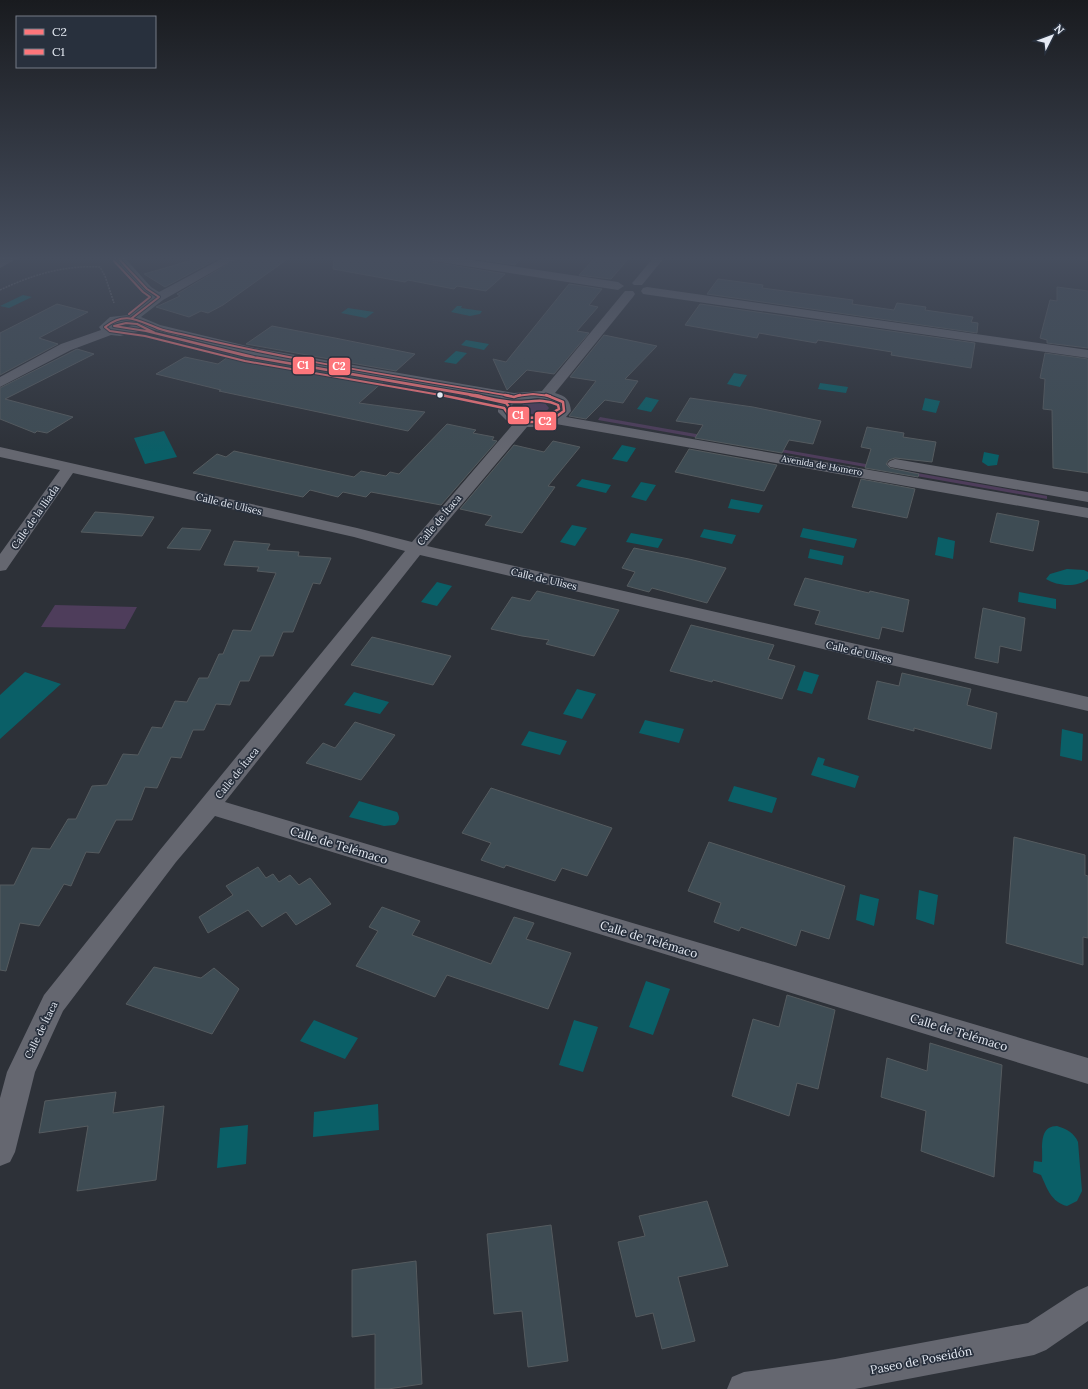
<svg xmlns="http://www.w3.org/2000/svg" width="1088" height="1389" viewBox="0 0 1088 1389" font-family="Lora,serif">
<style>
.green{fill:#4e3d5b}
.water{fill:#0a5f67}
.building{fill:#3e4c54;stroke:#555b5f}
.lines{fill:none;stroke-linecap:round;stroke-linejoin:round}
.path{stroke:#66686f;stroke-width:1.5;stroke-dasharray:2 1;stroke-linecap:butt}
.minor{fill:#656770;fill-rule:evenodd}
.tertiary{fill:#656770;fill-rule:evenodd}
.bus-1-far1-casing{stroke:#28303d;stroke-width:4}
.bus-1-casing{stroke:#28303d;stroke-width:5}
.bus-2-far1-casing{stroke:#28303d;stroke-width:4}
.bus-2-casing{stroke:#28303d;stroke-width:5}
.bus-1-far1{stroke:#fd767b;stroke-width:2}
.bus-1{stroke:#fd767b;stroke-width:2.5}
.bus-2-far1{stroke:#fd767b;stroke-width:2}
.bus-2{stroke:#fd767b;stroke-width:2.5}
.bus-dot{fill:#e5eaf3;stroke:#28303d;stroke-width:1.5}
.labels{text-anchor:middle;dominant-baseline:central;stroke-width:3.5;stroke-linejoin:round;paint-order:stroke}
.far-street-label{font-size:9px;fill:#e5eaf3;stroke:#28303d}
.street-label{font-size:10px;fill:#e5eaf3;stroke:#28303d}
.near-street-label{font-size:12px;fill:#e5eaf3;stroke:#28303d}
.line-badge{stroke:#28303d;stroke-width:1.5}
.badge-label{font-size:11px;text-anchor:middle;font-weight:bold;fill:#fff}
</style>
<rect width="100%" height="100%" fill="#2d3138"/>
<path class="green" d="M162,334L254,355L478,394L474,398L249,360L157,336Z
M531,401L544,402L549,408C543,417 528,416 521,408L523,404Z
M600,417L1047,496V499L598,420Z
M55,605L137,607L125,629L41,627Z"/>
<path class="water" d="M23,295L32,297L9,308L0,306Z
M457,306H462L461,308L482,311L480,314L470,316L451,312Z
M348,308L374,312L366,318L341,313Z
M466,340L489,344L484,350L461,345Z
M456,351L467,353L456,364L444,362Z
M734,373L747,375L740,387L727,384Z
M820,383L848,387L846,393L818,389Z
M646,397L659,400L651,412L637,409Z
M925,398L940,401L936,413L922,410Z
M164,431L177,457L145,464L134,438Z
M622,445L636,448L627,462L612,459Z
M984,452L999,455L997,465L988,466L982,462Z
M582,479L611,485L606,493L576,486Z
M641,482L656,485L646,501L631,497Z
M731,499L763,505L759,513L728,508Z
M572,525L587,528L575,546L560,542Z
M803,528L857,539L854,548L800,537Z
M704,529L736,535L732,544L700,537Z
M631,533L663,539L658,548L626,542Z
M938,537L955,541L953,559L935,555Z
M810,549L844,556L842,565L808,558Z
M1067,569L1084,570L1088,572V579C1077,588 1057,586 1046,579L1050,574Z
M437,582L452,586L437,606L421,602Z
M1019,592L1056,599V609L1018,602Z
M804,671L819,675L812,694L797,690Z
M25,672L61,684L0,739V695Z
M577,689L596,694L582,719L563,714Z
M354,692L389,702L380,714L344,705Z
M645,720L684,729L679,743L639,733Z
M1062,729L1083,734L1082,761L1060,756Z
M529,731L567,741L560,755L521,745Z
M818,757L825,759L823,765L859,776L855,788L811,775Z
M734,786L777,798L772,813L728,801Z
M359,801L397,812C400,817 400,821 395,825L384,826L349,817Z
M919,890L938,895L934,925L916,919Z
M860,894L879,899L874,926L856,920Z
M646,981L670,989L653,1035L629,1027Z
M314,1020L358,1038L345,1059L300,1041Z
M574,1020L598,1027L583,1072L559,1065Z
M378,1104L379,1130L313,1137L314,1112Z
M248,1125L246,1164L217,1168L220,1128Z
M1057,1126C1067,1129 1074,1133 1078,1142L1082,1191L1077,1201L1067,1206C1051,1202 1047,1188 1041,1175L1033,1172L1034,1161L1042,1162C1043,1149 1038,1126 1057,1126Z"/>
<path class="building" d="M200,258H219L165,287L144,274Z
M238,258H289L223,305L208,313L201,311L189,317L156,307L180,296L177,294Z
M334,258H427L433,262L505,274L486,291L457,286L454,289L408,280L405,282L333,269Z
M470,258H522L515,265Z
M595,258H629L611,279L579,275Z
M718,279L763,285L762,288L853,300L852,304L894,310L897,303L926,307L925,310L973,317L971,322L978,323L977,333L707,294Z
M569,284L602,289L589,305L598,307L577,331L589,333L554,374L527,370L507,390L493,359L506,362Z
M1057,287L1088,291V348L1047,343V340L1040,338L1050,300L1057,301Z
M57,304L88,312L39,338L58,344L0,375V333Z
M700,304L975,343L971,368L891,355L892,352L818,340L816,343L759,333L757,338L685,325Z
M272,326L335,338L415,354L396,371L246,344Z
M604,335L657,346L625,379L638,381L623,403L605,400L586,419L569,416L596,381L570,377Z
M77,349L94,354L5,399L73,417L47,433L37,431L35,433L0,419V388Z
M235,352L255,357L385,380L359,403L425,412L408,431L219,391L221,390L156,374L185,357L218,364Z
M1045,353L1088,359V473L1053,468L1052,410L1043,409L1045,379L1040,378Z
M690,398L753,407L821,421L813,444L789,440L782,453L695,438L703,425L676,421Z
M447,424L476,430L473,433L494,437L492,440L497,441L441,505L371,492L366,497L343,492L338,497L310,490L303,497L193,473L217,454L226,457L234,451L354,477L361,471L386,476L390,472L399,474Z
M867,427L904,433L903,437L936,442L932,462L895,458L889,460L886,464L890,468L919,474L918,477L865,468L871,449L861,447Z
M553,441L580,447L548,486L555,487L522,533L485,525L492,516L460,509L514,445L544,452Z
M689,449L777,465L764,491L675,472Z
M861,479L915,489L907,518L852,507Z
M95,512L123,514L154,517L142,536L81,532Z
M997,513L1039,521L1033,551L990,542Z
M182,528L211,530L200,550L167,548Z
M234,541L270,544L267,550L299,552L298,556L331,558L320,584L313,583L293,632H283L273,656H260L249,681H240L230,705L216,704L204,730H193L181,758L171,757L157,788L145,787L132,820H116L99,853L86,852L71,886L64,884L39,926L20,923L6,971L0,970V885H14L32,848L50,849L68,819H76L92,786L107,785L123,754L138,755L152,727L162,728L175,701L187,702L199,678H208L219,654H223L233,630L251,631L276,573L257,571L259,567L224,565Z
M634,548L689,559L726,568L707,603L652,588L649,592L627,586L635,572L622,568Z
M805,578L869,593L870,591L909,600L903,632L882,627L879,639L815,624L820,611L794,605Z
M537,591L619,610L594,656L546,644L549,640L522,636L491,629L512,597L530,601Z
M983,608L1025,618L1021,651L1000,646L998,663L975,658Z
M691,625L774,645L768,659L795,666L782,699L713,680L712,682L670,671Z
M372,637L451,656L433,685L351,665Z
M902,673L971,689L967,705L997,713L991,749L914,728V731L868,719L877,681L899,686Z
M355,722L395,735L361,780L306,763L323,743L335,748Z
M491,788L612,828L587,876L562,868L555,881L506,865L504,868L481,860L491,843L462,833Z
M1014,837L1085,855V875L1088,876V938L1083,937V965L1006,943Z
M709,842L845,886L829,939L801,930L796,946L741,927L739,931L714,922L721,903L688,891Z
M258,867L266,878L273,874L279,882L290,875L299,885L310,878L331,904L296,925L286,912L262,927L248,910L208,933L199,917L233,895L226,886Z
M382,907L420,921L412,935L491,964L514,917L534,923L526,939L571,953L548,1009L447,975L435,997L356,966L378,931L369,927Z
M154,967L201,978L214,968L239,989L212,1034L126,1004Z
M787,995L835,1010L818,1089L797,1083L789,1116L732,1096L753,1019L779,1027Z
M930,1043L1002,1065L994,1177L921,1151L926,1111L881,1097L887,1058L927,1071Z
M116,1092L113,1113L164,1106L156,1180L77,1191L88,1126L39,1133L45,1101Z
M707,1201L728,1266L678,1277L695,1341L662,1349L653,1313L636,1317L618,1242L645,1236L639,1216Z
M551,1225L568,1361L528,1367L522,1311L494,1314L487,1234Z
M416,1261L422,1384L388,1389H375V1334L352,1337V1270Z"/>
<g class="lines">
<path class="path" d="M0,290C32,275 64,265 100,267L105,276L114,303"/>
<path class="minor" d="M113,258H125L151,287L159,292L223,258H237L163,300L141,317L160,325L255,348L514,393L542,391L625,291H633L635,294L633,297L555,393C566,396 570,400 571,411L566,417L1088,508V518L556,424L544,427H527L427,546L1088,697V711L420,555L225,802L1088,1058V1084L215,816L176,862L63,1011L35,1072L15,1152L10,1162L0,1166V1098L7,1072L44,995L160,850L405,551L354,537L73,473L6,570L0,571V554L60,470L0,457V447L357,528L412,542L514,423L506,420L498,412V404L502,399L255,356L143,327L137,332L120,336L111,335L71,350L0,387V377L61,344L101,330L99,327L110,317L129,315L151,297L143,291ZM131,322L133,323L132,325L124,328L113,327L117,323ZM538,398L556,404L557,410C545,422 525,421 512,411V405L518,401Z
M428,258H458L618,282L624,286L618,290L433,261Z
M653,258H664L642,285H634L632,283L634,281Z
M1082,258H1088V261L1083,260Z
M647,287L1088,350V358L643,294L641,291L643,288Z
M895,459L1088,492V502L890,467L887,464L890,461Z
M1088,1286V1321L1046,1350L1034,1355L855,1389H727L732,1377L744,1372L835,1359L1028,1323L1077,1291Z"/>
<path class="tertiary" d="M2,258H18L0,268V259Z"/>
<defs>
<path id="bus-1-far1" d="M118,258L147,289L159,297L132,318
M446,396L245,361L145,336L110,331L105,327C124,312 135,319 155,327C163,331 173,332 181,334C290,360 400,377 511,396
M516,396L533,394L550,396"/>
<path id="bus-1" d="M441,395L504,408L509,415L524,422H541L557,416L564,411L563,402L546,395
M505,395L514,397L520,395"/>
<path id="bus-2-far1" d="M114,261L143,292L150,297L129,314
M476,396L246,356L146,331L114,326L126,323L137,324L155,333L254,357L481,396"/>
<path id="bus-2" d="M470,395L506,403L515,414L527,418L544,417L559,409L558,405C542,397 529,403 512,402C500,401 487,398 475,395"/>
</defs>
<use href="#bus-1-far1" class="bus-1-far1-casing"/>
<use href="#bus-1" class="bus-1-casing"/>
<use href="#bus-2-far1" class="bus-2-far1-casing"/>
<use href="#bus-2" class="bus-2-casing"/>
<use href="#bus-1-far1" class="bus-1-far1"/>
<use href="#bus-1" class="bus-1"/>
<use href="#bus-2-far1" class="bus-2-far1"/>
<use href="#bus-2" class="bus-2"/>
</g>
<linearGradient id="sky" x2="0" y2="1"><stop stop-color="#191b1f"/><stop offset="0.57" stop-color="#464e5e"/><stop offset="1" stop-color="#464e5e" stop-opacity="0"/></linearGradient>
<rect width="1088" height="453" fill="url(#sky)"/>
<circle class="bus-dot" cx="440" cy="395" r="3.5"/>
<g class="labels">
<g class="far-street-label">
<text transform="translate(822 465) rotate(10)">Avenida de Homero</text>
</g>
<g class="street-label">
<text transform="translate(229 504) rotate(13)">Calle de Ulises</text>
<text transform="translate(35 517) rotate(-55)">Calle de la Ilíada</text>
<text transform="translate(439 520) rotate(-50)">Calle de Ítaca</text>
<text transform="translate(544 579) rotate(13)">Calle de Ulises</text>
<text transform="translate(859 652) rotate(13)">Calle de Ulises</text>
<text transform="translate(237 773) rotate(-51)">Calle de Ítaca</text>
<text transform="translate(41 1030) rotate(-64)">Calle de Ítaca</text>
</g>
<g class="near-street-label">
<text transform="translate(339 845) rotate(17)">Calle de Telémaco</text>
<text transform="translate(649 939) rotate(17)">Calle de Telémaco</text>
<text transform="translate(959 1032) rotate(17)">Calle de Telémaco</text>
<text transform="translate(921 1360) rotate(-11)">Paseo de Poseidón</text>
</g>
</g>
<g class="line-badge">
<rect x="292" y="356" width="23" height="19" rx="4" fill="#fd767b"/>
<rect x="328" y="357" width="23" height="19" rx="4" fill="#fd767b"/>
<rect x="507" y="406" width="23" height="19" rx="4" fill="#fd767b"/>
<rect x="534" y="411" width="23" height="20" rx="4" fill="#fd767b"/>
</g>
<g class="badge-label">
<text x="303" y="369">C1</text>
<text x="339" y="370">C2</text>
<text x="518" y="419">C1</text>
<text x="545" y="425">C2</text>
</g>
<rect x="16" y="16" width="140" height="52" fill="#28303d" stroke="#747a86"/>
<rect x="24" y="29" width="20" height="6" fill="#fd767b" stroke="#747a86"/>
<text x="52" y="36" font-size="12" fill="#e5eaf3">C2</text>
<rect x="24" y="49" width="20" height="6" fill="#fd767b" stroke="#747a86"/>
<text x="52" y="56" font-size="12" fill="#e5eaf3">C1</text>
<g transform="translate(1052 36) rotate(48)" stroke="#28303d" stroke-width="3" paint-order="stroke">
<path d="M0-3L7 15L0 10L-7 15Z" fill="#e5eaf3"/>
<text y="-6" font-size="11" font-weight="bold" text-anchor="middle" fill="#e5eaf3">N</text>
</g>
</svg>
